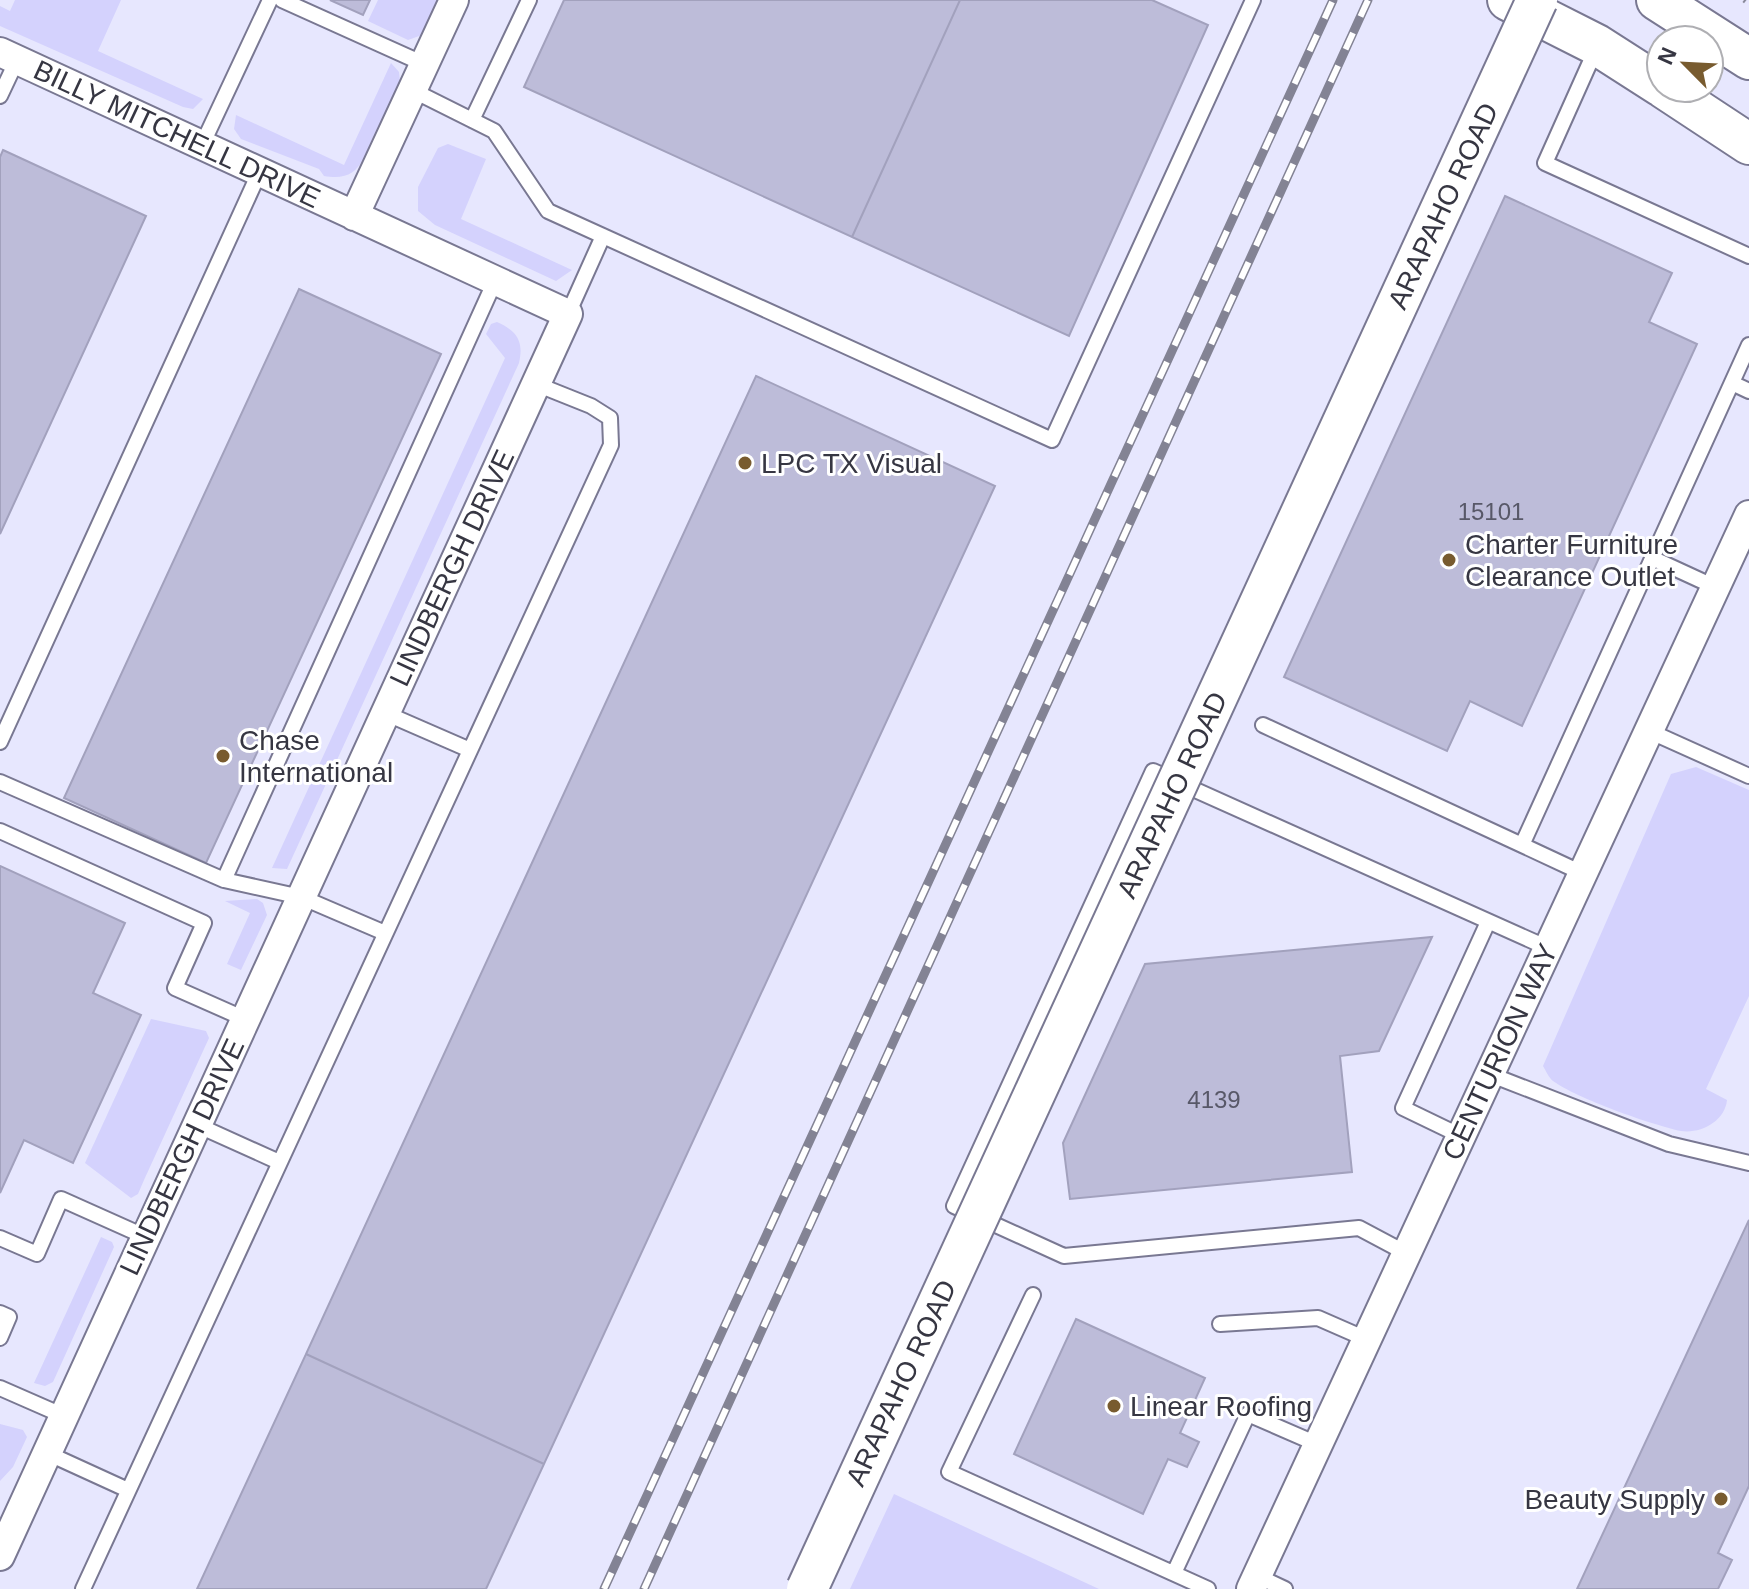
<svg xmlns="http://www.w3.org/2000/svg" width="1749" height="1589" viewBox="0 0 1749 1589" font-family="Arial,sans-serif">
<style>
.green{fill:#d4d2fd}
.building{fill:#bdbcd9;stroke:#a2a1bd;stroke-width:2}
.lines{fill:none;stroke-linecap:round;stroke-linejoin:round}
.service-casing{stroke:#797892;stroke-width:18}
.minor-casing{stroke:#797892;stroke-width:32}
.secondary-casing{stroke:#797892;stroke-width:44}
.path{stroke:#889;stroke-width:5;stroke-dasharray:2 6;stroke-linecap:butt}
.service{stroke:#fff;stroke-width:14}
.minor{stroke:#fff;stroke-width:28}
.secondary{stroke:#fff;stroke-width:40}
.rail-casing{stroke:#838394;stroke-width:9}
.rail{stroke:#fff;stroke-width:6;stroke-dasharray:18;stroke-linecap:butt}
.secondary-bridge-casing{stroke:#797892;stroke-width:44;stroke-linecap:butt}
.secondary-bridge{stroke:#fff;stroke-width:40}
.poi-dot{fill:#785b2f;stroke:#fff;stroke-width:3}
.labels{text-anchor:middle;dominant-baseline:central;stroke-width:6;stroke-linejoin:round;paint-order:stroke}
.number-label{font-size:24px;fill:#585868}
.street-label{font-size:28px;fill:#363642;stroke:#fff}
.poi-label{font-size:28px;fill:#363642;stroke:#fff;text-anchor:start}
</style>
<rect width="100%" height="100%" fill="#e7e7fe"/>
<path class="green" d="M15,0H121L98,51L203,99L193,109L183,107L0,26V6L10,11Z
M378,0H438L422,35L408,40L368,21Z
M391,63L399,72L400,81C393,97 386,112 378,127C363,153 364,183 324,176L319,169L241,139L234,129L236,115L344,165Z
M448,144L486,159L461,219L572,270L556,281L435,225L418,211V187L438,148Z
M497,322C517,331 524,341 519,363L287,869L272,868L505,358L486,334L491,324Z
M1696,767L1749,790V996L1706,1089L1727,1100C1725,1121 1701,1134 1681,1131C1652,1125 1576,1098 1553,1081C1549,1078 1546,1071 1543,1066L1671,774Z
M257,899L263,903L267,915L241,970L227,964L250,913L225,901Z
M151,1019L206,1031L209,1038L144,1180L138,1194L131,1198L85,1163Z
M101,1237L112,1242L114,1247L53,1382L45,1386L34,1383Z
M0,1424L23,1430L27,1437L13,1467L0,1481Z
M894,1494L1099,1589H850Z"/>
<path class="building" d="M330,0H370L363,15Z
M564,0H960L852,237L524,87Z
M960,0H1152L1208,25L1069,336L852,237Z
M3,150L146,216L0,534V157Z
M1505,196L1672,273L1649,322L1697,344L1522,726L1470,701L1447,751L1284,677Z
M299,289L441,354L206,863L64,798Z
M756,376L995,486L544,1464L306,1354Z
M0,866L125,923L93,993L141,1015L73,1163L24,1140L0,1193Z
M1432,937L1379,1051L1340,1056L1352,1172L1070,1199L1063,1143L1145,964Z
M1749,1220V1486L1718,1553L1732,1560L1718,1589H1577Z
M1076,1319L1205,1378L1180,1433L1199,1442L1187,1467L1168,1459L1143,1514L1014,1454Z
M306,1354L544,1464L486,1589H197Z"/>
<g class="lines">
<defs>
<path id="service" d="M282,0L424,64
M1596,49L1545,163L1749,256
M412,90L494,131L548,211L1052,440L1253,0
M0,96L17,60
M472,120L529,0
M202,145L270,0
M568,314L603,236
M1732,383L1749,391
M1652,558L1715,587
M385,713L470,750
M1263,725L1522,845L1749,345
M1649,731L1749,776
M0,742L260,171
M0,782L224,880L301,897L385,933
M0,831L204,923L175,988L245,1019
M1522,845L1582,873
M224,880L495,281
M1489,1074L1669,1144L1749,1163
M197,1125L279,1162
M1461,1136L1403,1108L1488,922
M0,1238L37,1254L61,1199L146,1237
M1406,1253L1359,1228L1064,1256L954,1206L1153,771L1548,948
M1033,1295L949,1472L1208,1589
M0,1313L9,1317L0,1338
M1220,1324L1318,1318L1366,1339
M0,1388L64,1416
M47,1453L128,1490
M1174,1573L1248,1414L1317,1444
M1257,1576L1285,1589
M83,1589L611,445L610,418L591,406L536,384"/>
<path id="minor" d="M0,52L568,314L0,1556
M354,216L454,0
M1251,1589L1749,515"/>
<path id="secondary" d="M1508,0L1597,45L1661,86
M1657,0L1749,59
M1664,88L1749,144"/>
</defs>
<use href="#service" class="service-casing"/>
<use href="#minor" class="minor-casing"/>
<use href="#secondary" class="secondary-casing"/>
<path class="path" d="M1744,0L1749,4"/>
<use href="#service" class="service"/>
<use href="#minor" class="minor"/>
<use href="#secondary" class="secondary"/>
<defs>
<path id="rail" d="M604,1589L1333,0
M644,1589L1368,0"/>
</defs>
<use href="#rail" class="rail-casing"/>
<use href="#rail" class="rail"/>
<defs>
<path id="secondary-bridge" d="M807,1589L1537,0"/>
</defs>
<use href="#secondary-bridge" class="secondary-bridge-casing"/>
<use href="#secondary-bridge" class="secondary-bridge"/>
</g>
<g class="poi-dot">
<circle cx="745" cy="463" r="8"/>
<circle cx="1449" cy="560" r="8"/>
<circle cx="223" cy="756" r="8"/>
<circle cx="1114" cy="1406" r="8"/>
<circle cx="1721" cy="1499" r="8"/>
</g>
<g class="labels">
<g class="number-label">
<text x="1491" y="511">15101</text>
<text x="1214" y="1099">4139</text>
</g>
<g class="street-label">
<text transform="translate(177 134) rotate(25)">BILLY MITCHELL DRIVE</text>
<text transform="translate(1443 206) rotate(-65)">ARAPAHO ROAD</text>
<text transform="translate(452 568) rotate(-65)">LINDBERGH DRIVE</text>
<text transform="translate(1172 795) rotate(-65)">ARAPAHO ROAD</text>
<text transform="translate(1500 1052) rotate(-65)">CENTURION WAY</text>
<text transform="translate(182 1157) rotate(-65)">LINDBERGH DRIVE</text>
<text transform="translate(901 1383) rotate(-65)">ARAPAHO ROAD</text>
</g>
<g class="poi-label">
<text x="761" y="463">LPC TX Visual</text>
<text x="1465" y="544">Charter Furniture<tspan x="1465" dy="32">Clearance Outlet</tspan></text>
<text x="239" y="740">Chase<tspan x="239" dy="32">International</tspan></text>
<text x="1130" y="1406">Linear Roofing</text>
<text x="1705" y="1499" text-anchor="end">Beauty Supply</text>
</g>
</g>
<g transform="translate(1685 64) rotate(294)"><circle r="38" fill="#ffffff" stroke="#afafb3" stroke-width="2"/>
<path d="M0-6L14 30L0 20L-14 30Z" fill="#785b2f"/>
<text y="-12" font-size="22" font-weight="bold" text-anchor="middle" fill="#363642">N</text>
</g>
</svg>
